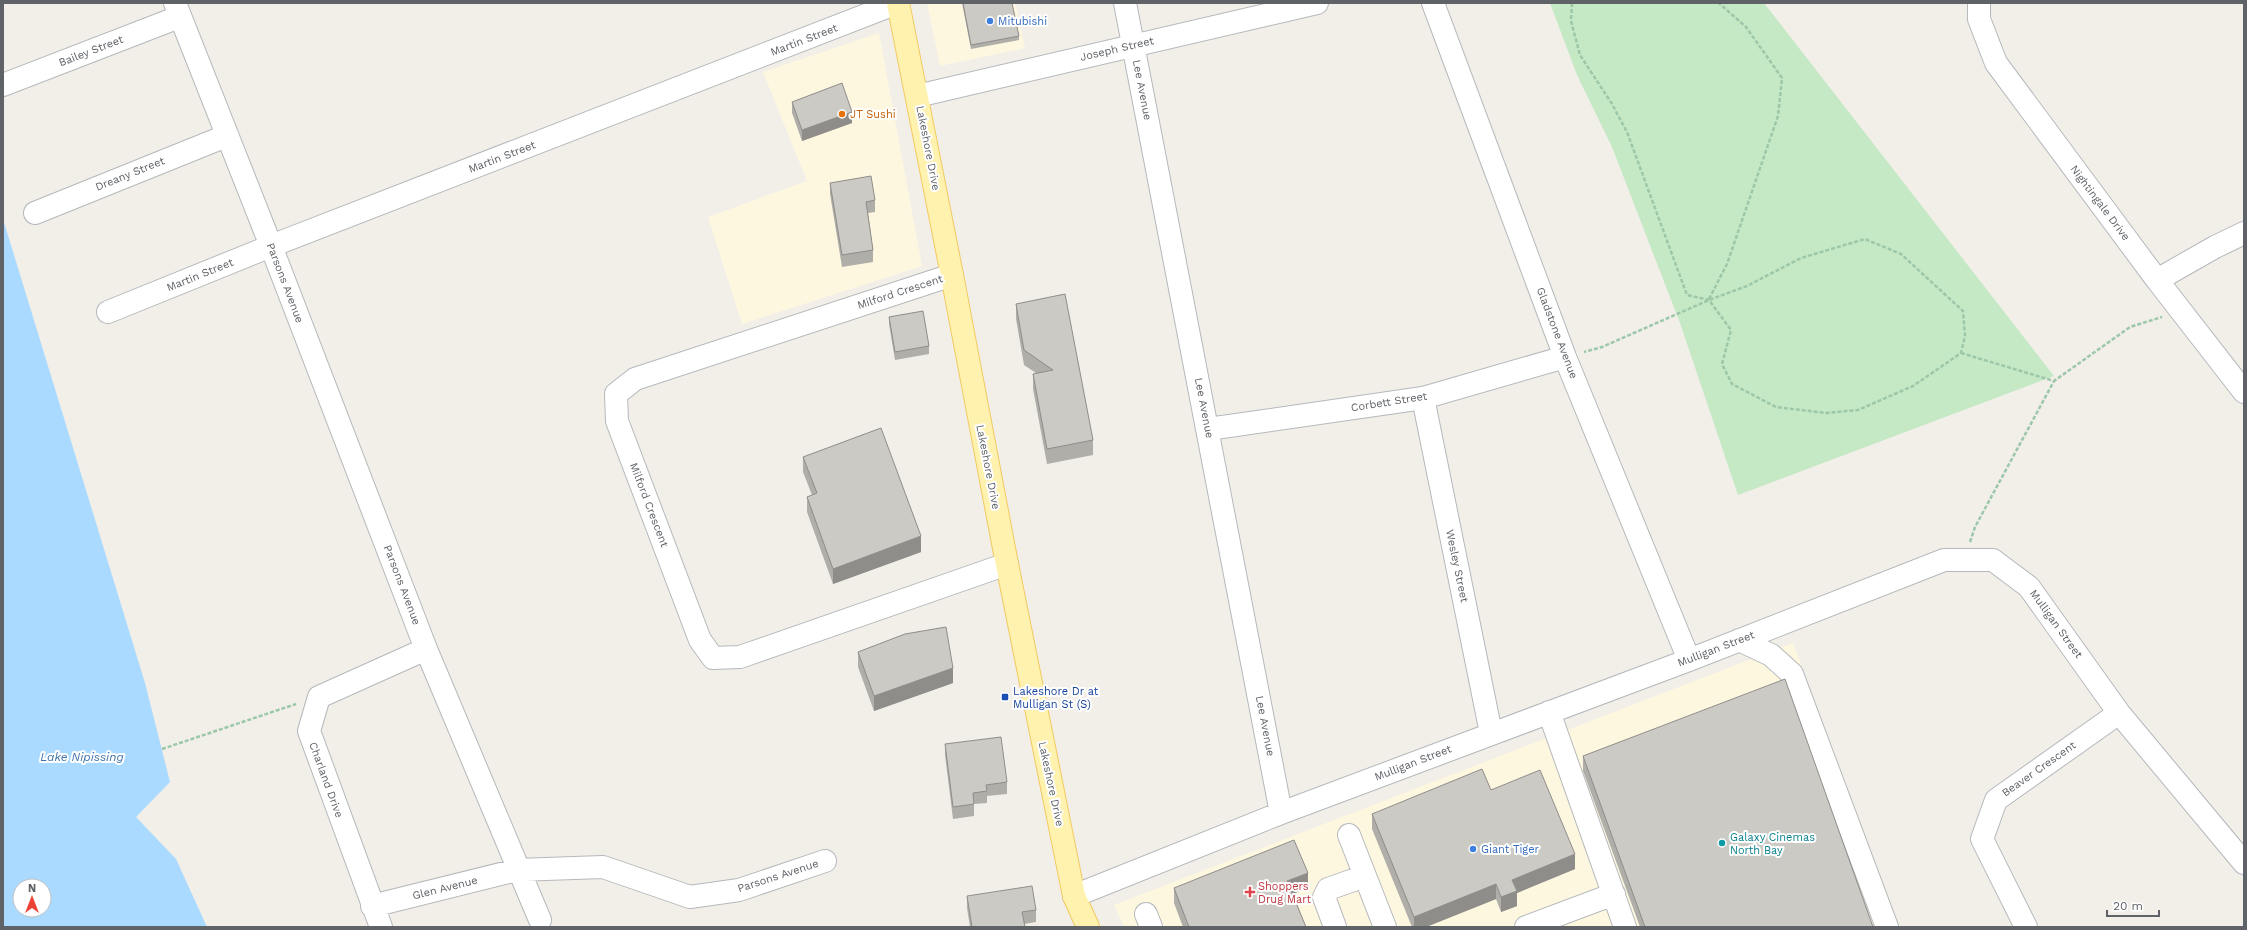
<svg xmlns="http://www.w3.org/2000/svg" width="2247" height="930" viewBox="0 0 2247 930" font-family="'Work Sans',sans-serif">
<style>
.commercial{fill:#fef7e0}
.green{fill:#c5e8c5}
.water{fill:#aadaff;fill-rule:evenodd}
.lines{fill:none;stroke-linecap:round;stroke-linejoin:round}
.minor-casing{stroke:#b5b8bc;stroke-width:24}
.major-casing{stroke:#f2c960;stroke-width:24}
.path{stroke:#9cc7a9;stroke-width:2.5;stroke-dasharray:4 2;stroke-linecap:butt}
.minor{stroke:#fff;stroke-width:22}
.major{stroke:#fff2af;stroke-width:22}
.wall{fill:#afaea9}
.shaded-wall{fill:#8f8d8a}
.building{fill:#cccac5;stroke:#8f8d8a}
.shop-dot{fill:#3f7fe0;stroke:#fff;stroke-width:1.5}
.food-dot{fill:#e8710a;stroke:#fff;stroke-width:1.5}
.transit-dot{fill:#1a4fb4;stroke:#fff;stroke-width:1.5}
.culture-dot{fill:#0f9aa8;stroke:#fff;stroke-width:1.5}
.health-dot{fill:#e0444e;stroke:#fff;stroke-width:1.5}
.labels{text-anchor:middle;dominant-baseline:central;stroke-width:4;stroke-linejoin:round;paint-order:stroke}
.shop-label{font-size:11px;fill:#366cbe;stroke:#fff;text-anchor:start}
.street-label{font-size:11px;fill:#5f6368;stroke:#fff}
.food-label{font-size:11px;fill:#c56008;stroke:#fff;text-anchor:start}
.transit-label{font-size:11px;fill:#164399;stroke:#fff;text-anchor:start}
.culture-label{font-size:11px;fill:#0d838f;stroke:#fff;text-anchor:start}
.health-label{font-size:11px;fill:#be3a42;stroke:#fff;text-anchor:start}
.water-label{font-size:12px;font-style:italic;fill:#4174aa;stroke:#fff}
</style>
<rect width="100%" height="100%" fill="#f1efe8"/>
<path class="commercial" d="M927,3H1015L1025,48L940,66Z
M879,33L922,266L742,324L708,217L807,181L763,72Z
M1793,643L1900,927H1124L1114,905Z"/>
<path class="green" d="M1550,3H1764L2054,376L1738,495L1680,323L1612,147L1577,75Z"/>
<path class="water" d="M3,219L145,683L170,782L136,817L176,859L207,927H3ZM20,886H44V910H20Z"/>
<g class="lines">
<defs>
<path id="minor" d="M175,3L271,246L426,649L540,920
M1125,3L1281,813
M1433,3L1565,357L1689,660
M1979,3V19L1996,63L2157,280L2244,392
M3,85L179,17
M917,96L1317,3
M35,213L226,136
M952,275L635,379L616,394L617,421L700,640L713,658L740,657L1007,564
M2157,280L2215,247L2244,233
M108,312L271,246L897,3
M1423,398L1491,733
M1208,429L1423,398L1565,357
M1739,640L1771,655L1792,674L1887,927
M1549,712L1625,927
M1349,835L1385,927
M1074,896L1281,813L1689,660L1944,560H1993L2029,587L2119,713L2244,863
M372,906L517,870L603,867L690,897L739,890L825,861
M1146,914L1151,927
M381,927L309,731L319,697L426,649
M1335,927L1324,897L1328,889L1365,876
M1526,927L1614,894
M2026,927L1982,839L1996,800L2119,713"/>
<path id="major" d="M898,3L952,275L1007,564L1074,896L1088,927"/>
</defs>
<use href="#minor" class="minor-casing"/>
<use href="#major" class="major-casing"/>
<path class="path" d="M1572,3L1571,21L1580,55L1612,104L1627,132L1687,295L1709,300L1731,330L1722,364L1732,384L1776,407L1826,413L1858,410L1913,386L1961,353L1965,336L1963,311L1901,254L1865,239L1801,258L1747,286L1709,300L1602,347L1584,352
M1709,299L1727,264L1778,116L1782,78L1746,27L1719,3
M1961,353L2054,381L2130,327L2162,317
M1970,542L1975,527L2054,381
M162,749L296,704"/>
<use href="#minor" class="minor"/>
<use href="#major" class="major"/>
</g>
<path class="wall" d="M962,3H1012L1019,36V40L971,49Z
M792,102L852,123L802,141L792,113Z
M830,183L875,200V212L868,213L873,250V262L842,267L830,194Z
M1016,304L1093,440V455L1047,464L1033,389V374L1036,373L1024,365L1016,319Z
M889,317L929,346V354L895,360L889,324Z
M803,457L921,552L833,584L807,512V497L812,495L803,472Z
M858,652L953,683L874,711L858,667Z
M945,744L1007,782V794L987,796V803L974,804V816L953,819L945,755Z
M1583,756L1873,927H1640L1583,771Z
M1491,790L1575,869L1517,893V906L1501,912L1496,899L1426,927H1412L1372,829V814Z
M1174,888H1308L1293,894L1306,927H1183L1174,903Z
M967,896L1036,910V922L1024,924L1025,927H970L967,908Z"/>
<path class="shaded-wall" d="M852,112V123L802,141V130Z
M921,536V552L833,584V569Z
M953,668V683L874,711V696Z
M1575,854V869L1517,893V906L1501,912V897L1512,880Z
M1308,873V888L1287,896V881Z
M1496,884V899L1426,927H1414V917Z"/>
<path class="building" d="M963,3H1012L1019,36L971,45Z
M842,83L852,112L802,130L792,102Z
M871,176L875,200L866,202L873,250L842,255L830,183Z
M1065,294L1093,440L1047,449L1033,374L1053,370L1024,350L1016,304Z
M923,311L929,346L895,352L889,317Z
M881,428L921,536L833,569L807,497L817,493L803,457Z
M946,627L953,668L874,696L858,652L905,634Z
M1785,679L1873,927H1645L1583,756Z
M1001,737L1007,782L986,785L987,791L973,793L974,804L953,807L945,744Z
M1482,769L1491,790L1540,770L1575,854L1512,880L1517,891L1501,897L1496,884L1414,917L1372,814Z
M1294,840L1308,873L1287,881L1306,927H1189L1174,888Z
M1032,886L1036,910L1022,912L1025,927H972L967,896Z"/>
<g class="shop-dot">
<circle cx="990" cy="21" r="4"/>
<circle cx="1473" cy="849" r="4"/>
</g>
<circle class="food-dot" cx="842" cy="114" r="4"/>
<rect class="transit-dot" x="1001" y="693" width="8" height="8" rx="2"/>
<circle class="culture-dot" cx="1722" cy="843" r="4"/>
<path class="health-dot" d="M1248 886h4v4h4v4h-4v4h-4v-4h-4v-4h4z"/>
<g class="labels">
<g class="shop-label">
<text x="998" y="21">Mitubishi</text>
<text x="1481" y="849">Giant Tiger</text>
</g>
<g class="street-label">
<text transform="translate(804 40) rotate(-21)">Martin Street</text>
<text transform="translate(1117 49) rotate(-13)">Joseph Street</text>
<text transform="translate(91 51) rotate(-21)">Bailey Street</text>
<text transform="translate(1142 90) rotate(79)">Lee Avenue</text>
<text transform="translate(928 148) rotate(79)">Lakeshore Drive</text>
<text transform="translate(502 157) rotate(-21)">Martin Street</text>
<text transform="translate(130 174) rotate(-22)">Dreany Street</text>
<text transform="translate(2100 203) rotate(53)">Nightingale Drive</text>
<text transform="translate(200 275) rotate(-22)">Martin Street</text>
<text transform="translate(285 283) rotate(69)">Parsons Avenue</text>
<text transform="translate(900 292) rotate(-18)">Milford Crescent</text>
<text transform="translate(1557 333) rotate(69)">Gladstone Avenue</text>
<text transform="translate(1389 402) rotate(-9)">Corbett Street</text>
<text transform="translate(1204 408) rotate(79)">Lee Avenue</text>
<text transform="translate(988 467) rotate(79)">Lakeshore Drive</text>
<text transform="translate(649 505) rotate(69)">Milford Crescent</text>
<text transform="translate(1457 566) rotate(78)">Wesley Street</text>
<text transform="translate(402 585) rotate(69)">Parsons Avenue</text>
<text transform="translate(2056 624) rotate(54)">Mulligan Street</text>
<text transform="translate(1716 649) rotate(-21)">Mulligan Street</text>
<text transform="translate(1265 726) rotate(79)">Lee Avenue</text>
<text transform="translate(1413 763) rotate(-21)">Mulligan Street</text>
<text transform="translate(2039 769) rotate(-35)">Beaver Crescent</text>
<text transform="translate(326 780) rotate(70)">Charland Drive</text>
<text transform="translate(1051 784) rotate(78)">Lakeshore Drive</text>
<text transform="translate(778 876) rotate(-18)">Parsons Avenue</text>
<text transform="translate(445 888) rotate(-14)">Glen Avenue</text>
</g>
<g class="food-label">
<text x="850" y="114">JT Sushi</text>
</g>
<g class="transit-label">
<text x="1013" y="691">Lakeshore Dr at<tspan x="1013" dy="13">Mulligan St (S)</tspan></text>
</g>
<g class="culture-label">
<text x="1730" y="837">Galaxy Cinemas<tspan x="1730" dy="13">North Bay</tspan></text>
</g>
<g class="health-label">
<text x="1258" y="886">Shoppers<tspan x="1258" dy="13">Drug Mart</tspan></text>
</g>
<g class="water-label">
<text x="82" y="757">Lake Nipissing</text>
</g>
</g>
<rect width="2247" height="930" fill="none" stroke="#5f6368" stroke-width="8"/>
<g transform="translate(32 898)"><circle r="19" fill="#ffffff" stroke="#bfc1c3"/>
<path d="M0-3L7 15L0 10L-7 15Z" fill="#ea4335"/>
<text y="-6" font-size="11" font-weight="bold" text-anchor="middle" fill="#5f6368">N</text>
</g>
<path d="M2107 910v6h52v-6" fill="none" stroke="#5f6368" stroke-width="2"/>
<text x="2113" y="910" font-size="12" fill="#5f6368" stroke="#ffffff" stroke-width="3" paint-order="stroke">20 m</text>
</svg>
